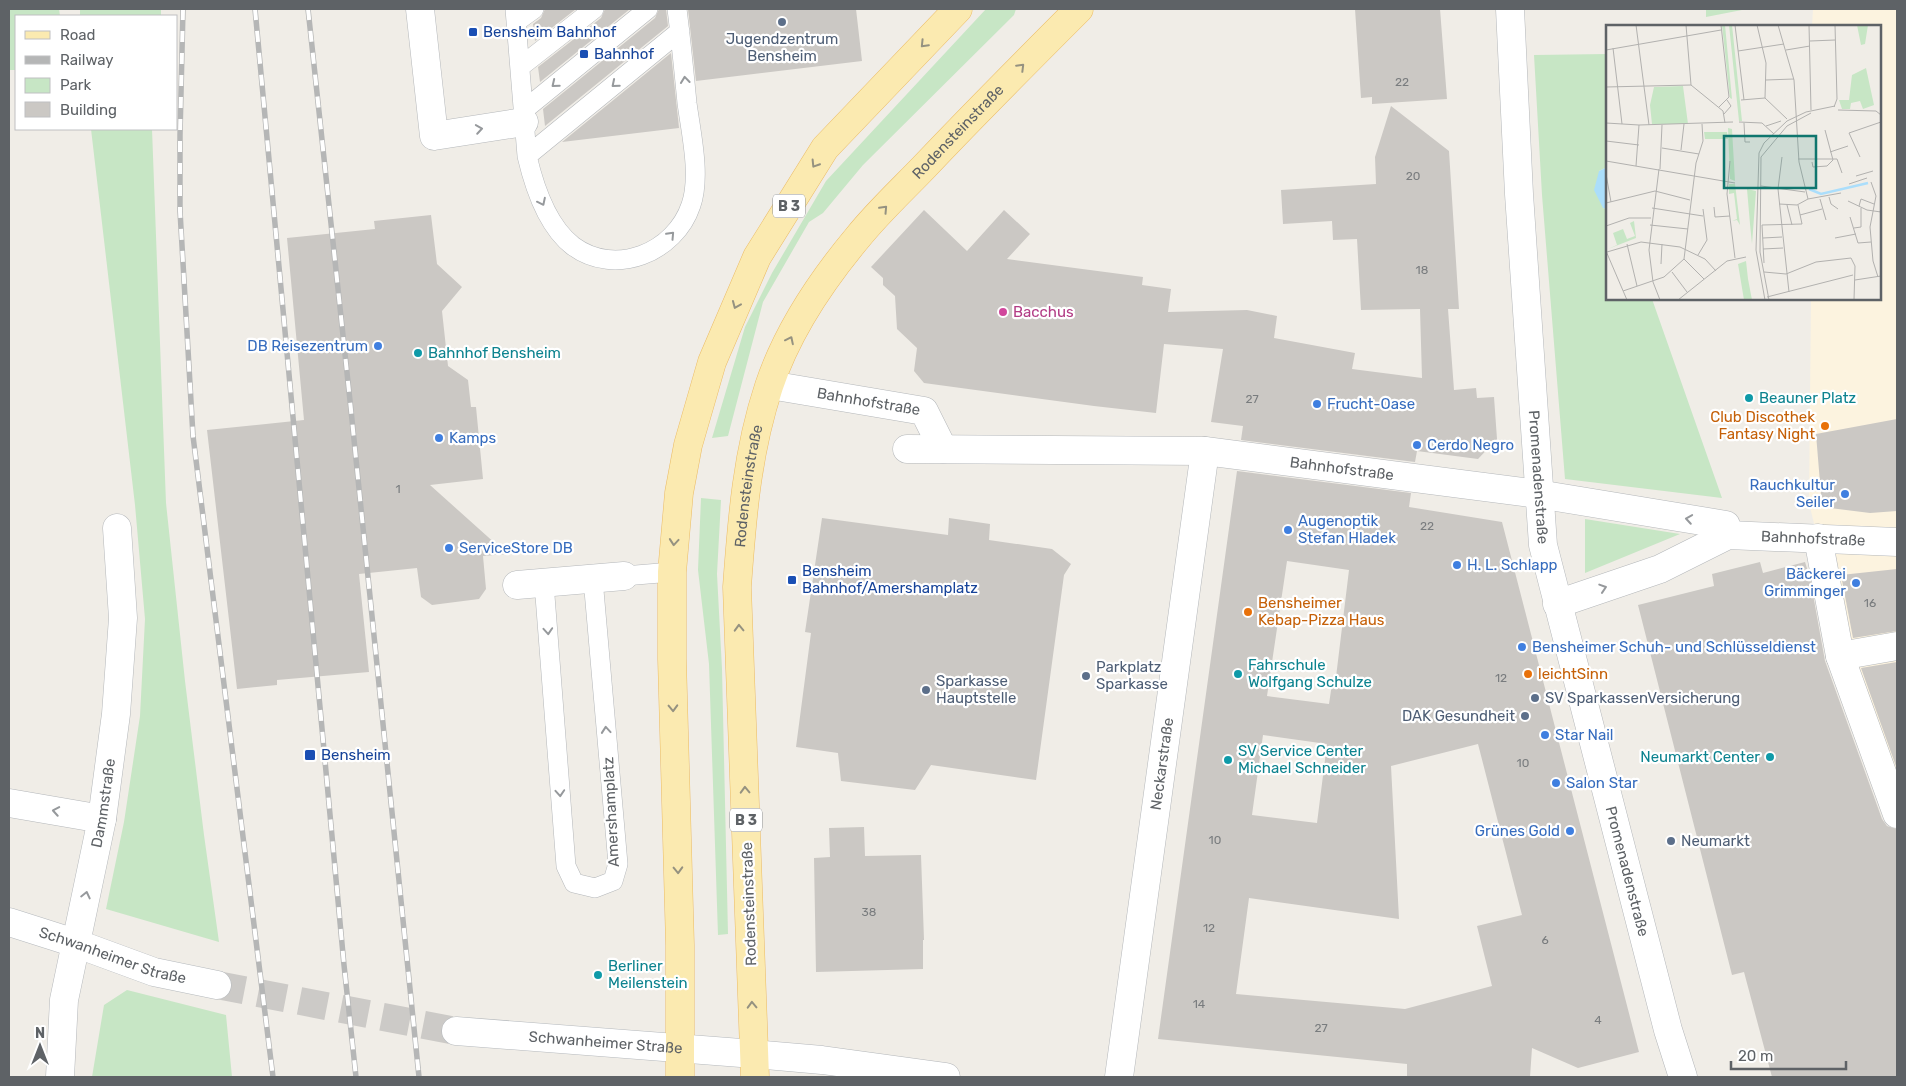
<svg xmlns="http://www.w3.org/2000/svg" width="1906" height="1086" viewBox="0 0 1906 1086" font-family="Rubik,sans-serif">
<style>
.commercial{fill:#fcf3df}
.green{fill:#c7e6c5}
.water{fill:#abdefb}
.building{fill:#cbc8c4;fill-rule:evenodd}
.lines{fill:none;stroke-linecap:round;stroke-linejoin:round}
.secondary-tunnel{stroke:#cccac7;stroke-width:28;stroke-dasharray:28 14;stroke-linecap:butt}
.lane-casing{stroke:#b4b7ba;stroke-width:20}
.street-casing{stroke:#b4b7ba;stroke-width:29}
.secondary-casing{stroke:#b5b9bd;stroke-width:29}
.primary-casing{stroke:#ebbb64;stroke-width:29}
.lane{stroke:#fff;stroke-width:19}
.street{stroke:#fff;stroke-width:28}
.secondary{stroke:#fff;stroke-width:28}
.primary{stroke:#fbeab0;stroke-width:28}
.rail-casing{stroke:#b5b6b6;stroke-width:5.5}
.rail{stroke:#fff;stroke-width:4;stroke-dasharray:11;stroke-linecap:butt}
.oneway{stroke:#959280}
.oneway2{stroke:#96999c}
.service-dot{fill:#5c6f8a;stroke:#fff;stroke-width:2}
.transit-dot{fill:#1a4fb4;stroke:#fff;stroke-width:2}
.hotel-dot{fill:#d1479c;stroke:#fff;stroke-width:2}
.shop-dot{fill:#3f7fe0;stroke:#fff;stroke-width:2}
.culture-dot{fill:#0f9aa8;stroke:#fff;stroke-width:2}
.food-dot{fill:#e8710a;stroke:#fff;stroke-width:2}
.labels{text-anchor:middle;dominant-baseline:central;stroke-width:4.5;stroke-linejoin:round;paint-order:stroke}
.number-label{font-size:12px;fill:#797c7e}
.shield{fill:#fff;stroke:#8e9194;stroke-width:1}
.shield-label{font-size:14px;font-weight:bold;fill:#5e6266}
.transit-label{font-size:15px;fill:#164399;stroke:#fff;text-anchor:start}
.service-label{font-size:15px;fill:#4e5e75;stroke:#fff;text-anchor:start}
.street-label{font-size:15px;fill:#5e6266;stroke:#fff}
.hotel-label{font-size:15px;fill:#b23c85;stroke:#fff;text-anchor:start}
.shop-label{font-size:15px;fill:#366cbe;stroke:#fff;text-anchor:start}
.culture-label{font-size:15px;fill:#0d838f;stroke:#fff;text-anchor:start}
.food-label{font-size:15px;fill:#c56008;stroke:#fff;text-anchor:start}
.inset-river{fill:none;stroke:#abdefb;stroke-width:2.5}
.inset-road{fill:none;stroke:#b2b1af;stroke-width:1}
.view{fill:#0f766e;fill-opacity:0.15;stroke:#0f766e;stroke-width:2.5}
.inset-edge{fill:none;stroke:#5e6266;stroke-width:2.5}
</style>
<rect width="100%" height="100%" fill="#f0ede7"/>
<path class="commercial" d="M1813,9H1897V801L1844,646L1809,503L1811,299H1880V26H1812Z"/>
<path class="green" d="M9,9H59L60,16H16V70H9Z
M80,9H161V16H80Z
M986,9H1016L1014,15L863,165L823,213L809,222L763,302L728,436L712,438L745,327L772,273L826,181Z
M1706,9H1747L1706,17Z
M1607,54V167L1599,171L1603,208L1607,209V299H1652L1722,498L1565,479L1542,195L1534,55Z
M91,129H152L166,503L185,681L204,835L219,942L106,909L124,822L140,716L145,619L135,505Z
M701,498L721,500L717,574L722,669L728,934L718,935L709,664L698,570Z
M1585,519L1680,534L1585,573Z
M127,990L226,1015L232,1077H92L104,1005Z"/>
<path class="water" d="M1607,167V209L1603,208L1594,190L1599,171Z"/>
<path class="building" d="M545,9H576L535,41L533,24L541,18Z
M605,9H630L540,82L538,67L601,18Z
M659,9H666L668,26L545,126L543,109L655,18Z
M688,9H856L862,61L696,81Z
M1355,9H1440L1447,99L1372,104V97L1361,98Z
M671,53L679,128L562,142Z
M1391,106L1449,151L1459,309H1448L1454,390L1476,388L1477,398L1494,397L1497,439L1478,459L1417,451L1415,462L1241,440L1243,426L1211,422L1223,349L1164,344L1156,413L1094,406L924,383L914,371L917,348L897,329L895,296L883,285V278L871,267L924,210L967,251L1004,210L1030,234L1007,259L1143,277L1142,285L1171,289L1168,312L1247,310L1277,316L1274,338L1355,353L1352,369L1422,378L1420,309L1361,310L1357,239L1333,240L1332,221L1283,224L1281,190L1376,184L1375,157Z
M431,215L437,264L462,287L442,311L448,366L468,380L471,407H476L483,479L430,485L507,554L483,556L486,589L479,599L432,605L421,597L417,568L359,574L369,672L277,680V685L237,689L207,430L304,420L287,238L375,229L374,221Z
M1897,419V511L1870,513L1822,507L1816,434Z
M1237,471L1411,493L1409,507L1502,522L1639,1052L1578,1068L1532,1048L1530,1077H1407V1064L1158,1039ZM1287,561L1349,570L1336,677H1333L1329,704L1267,696ZM1263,735L1327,744L1317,823L1252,815ZM1478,744L1522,915L1477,926L1492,986L1405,1009L1236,994L1249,898L1399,919L1391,766Z
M822,518L948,535L949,518L990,524L989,540L1052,549L1071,564L1064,575L1036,780L931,765L915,790L841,781L838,753L796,747L811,633L805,632Z
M1760,562L1763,573L1805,562L1810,578L1825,661L1882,819L1887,826L1897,829V1077H1772L1744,972L1732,975L1638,605L1714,586L1712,574Z
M1897,569V631L1853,638L1841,575Z
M1897,662V769L1861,668Z
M864,827L865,856L921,855L924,940H923V969L816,972L814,858L830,857L829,828Z"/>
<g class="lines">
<path class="secondary-tunnel" d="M217,985L456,1031"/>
<defs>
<path id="lane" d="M515,9L527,156C534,186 547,226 573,246C615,277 675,253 691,205C701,176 691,133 687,103C684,72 681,40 677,9
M516,22L534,9
M520,67L594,9
M524,110L648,9
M527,156L680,31
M624,576L672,572
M544,583L566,866L574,883L595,888L613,881L618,864L593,579"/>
<g id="street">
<path d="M420,9L434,136L524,122"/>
<path id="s1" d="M1510,9L1519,194L1543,545L1668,1030L1683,1077"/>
<path id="s2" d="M770,385L924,411L943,449"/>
<path id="s3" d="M907,449L1205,451L1538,494L1726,525L1728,535"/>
<path d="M1818,538L1840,656L1897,646"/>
<path d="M517,585L624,576"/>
<path id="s4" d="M1557,604L1660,569L1728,535L1897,542"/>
<path d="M1840,656L1897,814"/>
<path d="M9,803L102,819"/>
<path d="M754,1054L822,1060L946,1077"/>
<path id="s5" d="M60,1077L64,1000L102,819L116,714L123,618L117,528"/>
<path id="s6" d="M1119,1077L1205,451"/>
</g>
<g id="secondary">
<path id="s7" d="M9,922L75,943L154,972L217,985"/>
<path id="s8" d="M456,1031L754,1054"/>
</g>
<g id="primary">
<path d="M680,1077V945L672,659V572L679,493L688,445L712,362L757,257L825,148L958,9"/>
<path id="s9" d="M755,1077L737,587C742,518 747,452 769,386C787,332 822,280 858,237C878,212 903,189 925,166C976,112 1027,61 1079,9"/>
</g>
</defs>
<use href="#lane" class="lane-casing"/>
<use href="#street" class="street-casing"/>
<use href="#secondary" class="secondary-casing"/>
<use href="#primary" class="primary-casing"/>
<use href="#lane" class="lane"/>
<use href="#street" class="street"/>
<use href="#secondary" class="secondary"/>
<use href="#primary" class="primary"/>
<defs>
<path id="rail" d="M183,9L180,135V211L193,436L273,1077
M255,9L344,965L356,1077
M308,9L351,410L419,1077"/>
</defs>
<use href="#rail" class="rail-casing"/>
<use href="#rail" class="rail"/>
</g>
<defs><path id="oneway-chevron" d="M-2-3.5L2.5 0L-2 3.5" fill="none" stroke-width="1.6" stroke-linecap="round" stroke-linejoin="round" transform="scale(1.25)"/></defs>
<g class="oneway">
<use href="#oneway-chevron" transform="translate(924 44) rotate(134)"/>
<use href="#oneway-chevron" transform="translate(1021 67) rotate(-45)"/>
<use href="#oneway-chevron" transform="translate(815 164) rotate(122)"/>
<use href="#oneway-chevron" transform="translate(884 209) rotate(-47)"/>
<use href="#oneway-chevron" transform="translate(736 305) rotate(113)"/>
<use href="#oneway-chevron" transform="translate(790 340) rotate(-64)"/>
<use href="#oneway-chevron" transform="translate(674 542) rotate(95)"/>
<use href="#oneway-chevron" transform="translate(739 628) rotate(-92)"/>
<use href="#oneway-chevron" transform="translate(673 708) rotate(88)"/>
<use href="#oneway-chevron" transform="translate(745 790) rotate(-92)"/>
<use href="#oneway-chevron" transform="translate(678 870) rotate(88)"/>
<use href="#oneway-chevron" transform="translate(752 1005) rotate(-92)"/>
</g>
<g class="oneway2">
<use href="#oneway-chevron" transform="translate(685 80) rotate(-96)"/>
<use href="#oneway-chevron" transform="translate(555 84) rotate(141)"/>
<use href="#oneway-chevron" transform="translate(615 84) rotate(140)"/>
<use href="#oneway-chevron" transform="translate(479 129) rotate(-9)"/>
<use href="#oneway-chevron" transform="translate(542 202) rotate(64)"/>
<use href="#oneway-chevron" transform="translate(671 235) rotate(-47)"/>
<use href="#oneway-chevron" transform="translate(1689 519) rotate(-171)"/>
<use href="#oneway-chevron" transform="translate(1603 588) rotate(-18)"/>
<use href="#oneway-chevron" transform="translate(548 631) rotate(86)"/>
<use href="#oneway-chevron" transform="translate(606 730) rotate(-95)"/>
<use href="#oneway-chevron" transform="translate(560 793) rotate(86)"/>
<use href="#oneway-chevron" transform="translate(56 811) rotate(-170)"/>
<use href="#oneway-chevron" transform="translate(86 895) rotate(-77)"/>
</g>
<g class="service-dot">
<circle cx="782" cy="22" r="5"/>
<circle cx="1086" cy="676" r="5"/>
<circle cx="926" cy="690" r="5"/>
<circle cx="1535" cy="698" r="5"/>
<circle cx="1525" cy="716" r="5"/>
<circle cx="1671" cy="841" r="5"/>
</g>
<g class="transit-dot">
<rect x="468" y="27" width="10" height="10" rx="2.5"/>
<rect x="579" y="49" width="10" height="10" rx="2.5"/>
<rect x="787" y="575" width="10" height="10" rx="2.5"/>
<rect x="304" y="749" width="12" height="12" rx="2.5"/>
</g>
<circle class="hotel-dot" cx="1003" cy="312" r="5"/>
<g class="shop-dot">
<circle cx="378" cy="346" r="5"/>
<circle cx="1317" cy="404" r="5"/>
<circle cx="439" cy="438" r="5"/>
<circle cx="1417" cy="445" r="5"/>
<circle cx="1845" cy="494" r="5"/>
<circle cx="1288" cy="530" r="5"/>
<circle cx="449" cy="548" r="5"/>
<circle cx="1457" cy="565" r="5"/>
<circle cx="1856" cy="583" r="5"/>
<circle cx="1522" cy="647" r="5"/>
<circle cx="1545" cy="735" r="5"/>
<circle cx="1556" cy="783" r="5"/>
<circle cx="1570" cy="831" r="5"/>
</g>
<g class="culture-dot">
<circle cx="418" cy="353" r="5"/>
<circle cx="1749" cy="398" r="5"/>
<circle cx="1238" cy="674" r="5"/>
<circle cx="1770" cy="757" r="5"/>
<circle cx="1228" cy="760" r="5"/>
<circle cx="598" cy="975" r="5"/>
</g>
<g class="food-dot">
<circle cx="1825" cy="426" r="5"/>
<circle cx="1248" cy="612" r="5"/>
<circle cx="1528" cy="674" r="5"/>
</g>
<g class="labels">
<g class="number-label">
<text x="1402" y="82">22</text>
<text x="1413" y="176">20</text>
<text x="1422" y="270">18</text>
<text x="1252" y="399">27</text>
<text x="398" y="489">1</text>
<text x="1427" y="526">22</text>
<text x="1870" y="603">16</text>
<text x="1501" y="678">12</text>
<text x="1523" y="763">10</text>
<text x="1215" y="840">10</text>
<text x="869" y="912">38</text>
<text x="1209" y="928">12</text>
<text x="1545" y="940">6</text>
<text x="1199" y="1004">14</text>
<text x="1598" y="1020">4</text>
<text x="1321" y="1028">27</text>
</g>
<g class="shield">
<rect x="773" y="194.5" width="32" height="23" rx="4"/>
<rect x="730" y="808.5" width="32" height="23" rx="4"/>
</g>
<g class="shield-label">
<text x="789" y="206">B 3</text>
<text x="746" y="820">B 3</text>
</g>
<g class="transit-label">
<text x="483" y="32">Bensheim Bahnhof</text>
<text x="594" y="54">Bahnhof</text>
<text x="802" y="571">Bensheim<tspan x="802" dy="17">Bahnhof/Amershamplatz</tspan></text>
<text x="321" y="755">Bensheim</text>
</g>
<g class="service-label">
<text x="782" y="39" text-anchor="middle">Jugendzentrum<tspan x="782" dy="17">Bensheim</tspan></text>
<text x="1096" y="667">Parkplatz<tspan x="1096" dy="17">Sparkasse</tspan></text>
<text x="936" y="681">Sparkasse<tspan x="936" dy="17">Hauptstelle</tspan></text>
<text x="1545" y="698">SV SparkassenVersicherung</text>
<text x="1515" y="716" text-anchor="end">DAK Gesundheit</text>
<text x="1681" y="841">Neumarkt</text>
</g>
<g class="street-label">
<text stroke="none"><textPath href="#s9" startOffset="1014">Rodensteinstraße</textPath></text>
<text stroke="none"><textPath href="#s2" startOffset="100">Bahnhofstraße</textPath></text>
<text stroke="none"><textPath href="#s3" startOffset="436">Bahnhofstraße</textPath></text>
<text stroke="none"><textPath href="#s1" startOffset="469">Promenadenstraße</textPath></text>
<text stroke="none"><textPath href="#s9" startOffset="592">Rodensteinstraße</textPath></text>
<text stroke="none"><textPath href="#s4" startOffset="270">Bahnhofstraße</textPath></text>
<text stroke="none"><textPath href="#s6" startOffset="316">Neckarstraße</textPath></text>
<text stroke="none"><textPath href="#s5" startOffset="278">Dammstraße</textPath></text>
<text transform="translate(611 812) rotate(-93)">Amershamplatz</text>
<text stroke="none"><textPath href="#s1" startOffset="874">Promenadenstraße</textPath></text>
<text transform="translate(749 904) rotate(-92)">Rodensteinstraße</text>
<text stroke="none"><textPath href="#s7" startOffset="109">Schwanheimer Straße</textPath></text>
<text stroke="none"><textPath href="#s8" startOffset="150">Schwanheimer Straße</textPath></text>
</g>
<g class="hotel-label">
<text x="1013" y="312">Bacchus</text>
</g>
<g class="shop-label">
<text x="368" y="346" text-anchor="end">DB Reisezentrum</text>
<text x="1327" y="404">Frucht-Oase</text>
<text x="449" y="438">Kamps</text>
<text x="1427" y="445">Cerdo Negro</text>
<text x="1835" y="485" text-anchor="end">Rauchkultur<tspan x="1835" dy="17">Seiler</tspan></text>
<text x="1298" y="521">Augenoptik<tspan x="1298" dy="17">Stefan Hladek</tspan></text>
<text x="459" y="548">ServiceStore DB</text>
<text x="1467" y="565">H. L. Schlapp</text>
<text x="1846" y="574" text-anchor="end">Bäckerei<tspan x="1846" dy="17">Grimminger</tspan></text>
<text x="1532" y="647">Bensheimer Schuh- und Schlüsseldienst</text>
<text x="1555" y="735">Star Nail</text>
<text x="1566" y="783">Salon Star</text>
<text x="1560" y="831" text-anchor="end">Grünes Gold</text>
</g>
<g class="culture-label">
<text x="428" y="353">Bahnhof Bensheim</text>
<text x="1759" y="398">Beauner Platz</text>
<text x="1248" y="665">Fahrschule<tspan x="1248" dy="17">Wolfgang Schulze</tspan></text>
<text x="1238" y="751">SV Service Center<tspan x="1238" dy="17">Michael Schneider</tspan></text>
<text x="1760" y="757" text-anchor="end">Neumarkt Center</text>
<text x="608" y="966">Berliner<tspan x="608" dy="17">Meilenstein</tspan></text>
</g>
<g class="food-label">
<text x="1815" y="417" text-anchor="end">Club Discothek<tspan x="1815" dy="17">Fantasy Night</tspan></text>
<text x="1258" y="603">Bensheimer<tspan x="1258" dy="17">Kebap-Pizza Haus</tspan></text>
<text x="1538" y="674">leichtSinn</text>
</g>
</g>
<g transform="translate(1606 25)">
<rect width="275" height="275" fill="#f0ede7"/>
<path d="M116,0H119L126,74L124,73ZM123,0H126L136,96H133ZM251,0H262L259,19L255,20ZM260,43L268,80L257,84L254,76L245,78L244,84H236L233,75H243L246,50ZM77,61L82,99H46L44,80L48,62ZM122,103L126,104L129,156L124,154ZM98,107H121L122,114H99ZM123,159H129L134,200L131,195L126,196L131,194L128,168L123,169ZM141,164L150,166L146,219L144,199ZM28,196L30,213L2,224L11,220L7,208L17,204L21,214L29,211L24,198ZM140,236L142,254L146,275H138L132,239Z" fill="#c7e6c5"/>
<path class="inset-river" d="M203,164L215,169L262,158"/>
<path class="inset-road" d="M30,0L43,100M80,0L85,60L117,86L119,98M129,0L138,75M151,0L160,38L159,73M172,0L188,55L193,137L202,174L235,168M203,0L205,85M204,16L229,15M7,23L16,99M0,25L115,5M180,25L204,21M132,26L178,19M160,55L188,54M0,62L85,60M135,75L159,73L181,94M113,82L123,72L115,0M228,82L231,74L229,0M232,85L270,86L275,90M118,89L125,81L121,75M133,97L156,98L168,109M0,98L33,100L127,97M138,98L139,117H144M160,101L175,96M219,105L227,135M0,116L33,120M56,123L93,129M75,125L78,99M224,127L242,121M176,132L172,164L183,267M254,132L243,108L275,97M192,134H231L236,148M0,136L129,158M124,136L121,169L129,233M206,137L207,142L221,141L227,135M30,141L33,100M53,144L43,225L47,257L54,275M54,144L56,100M0,149L5,177M250,151L267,146M265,157L270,171L264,202L267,236L272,252M243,159L261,153M155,161L199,167M223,172L225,179L232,184M214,174L220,195M242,176L261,185L275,187M0,178L49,166L84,175M173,179L191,180L202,174M181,180L186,200M253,181L255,174L268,179M108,182L109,192L124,191M46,183L97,191M194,190L216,184M244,192L252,218L265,217M44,200L82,204M0,201L23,193H45M248,203L255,202V183M157,213L176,212M229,213L250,209M21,219L31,261M157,224L177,223M0,226L21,275M1,227L35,217L74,222L99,234L110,246M92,230L101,215L97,184M78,234L98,254M158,238L156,200L196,199L192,180M55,239L56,219M66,247L81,267M158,247L180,249L210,237L245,233L249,241L248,275M249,255L275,251M17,266L58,252L78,234L90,138L97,116L96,99M161,272L247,250M72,275L121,236L140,232M159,275L150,225L153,128L158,118L181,96L200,87L229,81M163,275L154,227L155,132L181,101L205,88"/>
<path class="view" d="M118,111H210V163H118Z"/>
<rect width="275" height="275" class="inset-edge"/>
</g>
<rect width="1906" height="1086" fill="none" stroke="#5e6266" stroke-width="20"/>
<rect x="15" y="15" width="162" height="115" fill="#ffffff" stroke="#bfc0c2"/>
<rect x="25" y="31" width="25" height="8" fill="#fbeab0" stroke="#bfc0c2"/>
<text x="60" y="40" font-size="15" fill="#5e6266">Road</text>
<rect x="25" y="56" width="25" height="8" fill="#b5b6b6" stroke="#bfc0c2"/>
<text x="60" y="65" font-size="15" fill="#5e6266">Railway</text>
<rect x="25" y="78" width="25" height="15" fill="#c7e6c5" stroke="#bfc0c2"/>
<text x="60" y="90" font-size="15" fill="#5e6266">Park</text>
<rect x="25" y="102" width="25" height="15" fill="#cbc8c4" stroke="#bfc0c2"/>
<text x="60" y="115" font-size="15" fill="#5e6266">Building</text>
<g transform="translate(40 1046)" stroke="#ffffff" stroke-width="4" paint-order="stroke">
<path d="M0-4L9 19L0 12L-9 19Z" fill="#5e6266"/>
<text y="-8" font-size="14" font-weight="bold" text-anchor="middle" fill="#5e6266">N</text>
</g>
<path d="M1731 1061v8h115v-8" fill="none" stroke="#5e6266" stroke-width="2.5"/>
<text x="1738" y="1061" font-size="15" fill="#5e6266" stroke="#ffffff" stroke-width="4" paint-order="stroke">20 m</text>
</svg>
